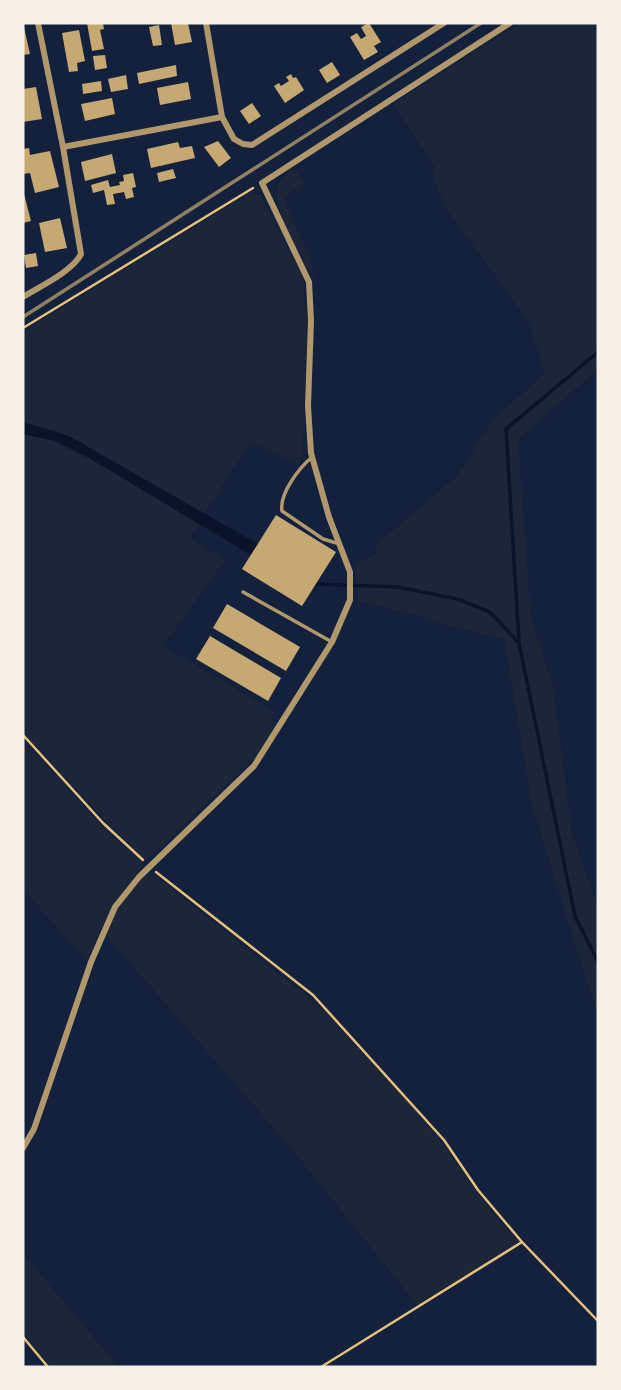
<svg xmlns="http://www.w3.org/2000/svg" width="621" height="1390" viewBox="0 0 621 1390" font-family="'Golos Text',sans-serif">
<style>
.green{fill:#1d2539}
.water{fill:#0b132b}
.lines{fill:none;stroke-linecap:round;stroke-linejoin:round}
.stream{stroke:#0b132b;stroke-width:3.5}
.building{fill:#c6a872}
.path{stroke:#e5c07b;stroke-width:2.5}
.service{stroke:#b1986c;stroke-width:3.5}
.minor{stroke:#b1986c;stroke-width:6}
.rail{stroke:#918062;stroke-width:3.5}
</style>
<rect width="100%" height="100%" fill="#14213d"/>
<path class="green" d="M520,23H598V369L518,439L531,619L553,686L572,834L598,907V1017L532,805L504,640L358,600L355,564L378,553L375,546L457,476L492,421L545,373L527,319L446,208L432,176L435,168L393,104Z
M295,167L304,184L283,197L309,256L316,283C306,264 274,212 277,192C278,180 285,173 295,167Z
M249,193L260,195L303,278L307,328L303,445L299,464L250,442L204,515L69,436L23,422V332Z
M23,434L55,441L89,458L199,523L190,538L225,560L163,646L275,712L271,720L277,723L253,760L147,860C103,821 65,775 23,733Z
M23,739L106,830L145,864C119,894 101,924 87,961L23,889Z
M148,875L155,876L164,882L313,1001L328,1015L428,1123L492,1213L522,1245L420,1308L286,1142L105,934C114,917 130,881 148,875Z
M23,1254L119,1367H52L23,1333Z"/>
<path class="water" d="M23,422L69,436L258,544L251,555L89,458L55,441L23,434Z"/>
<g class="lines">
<path class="stream" d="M316,584L398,587L457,599L490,612L519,643L575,916L598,962
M519,642L506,429L598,352"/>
</g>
<path class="building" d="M23,23L30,54L23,55Z
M87,23H103L104,29L100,30L104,49L92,51Z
M171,23H188L192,42L175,45Z
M369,23L381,42L374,46L378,52L364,60L350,37L357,33L361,39L366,36L361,27Z
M159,25L162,45L153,46L149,27Z
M79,30L85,61L77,63L78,71L69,72L62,33Z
M105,55L107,68L95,70L93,56Z
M332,62L340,75L327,83L319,70Z
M176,65L177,76L139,84L137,73Z
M291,74L293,78L296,77L304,90L285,103L274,86L279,83L281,86L289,81L286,77Z
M126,75L128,89L111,92L108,79Z
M101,81L102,91L83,94L82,84Z
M188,82L191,99L160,105L157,88Z
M36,87L42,119L23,122V89Z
M112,98L115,114L85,121L81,104Z
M252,103L261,116L249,124L240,111Z
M218,141L231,158L219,167L204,147Z
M178,142L180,148L192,146L195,158L151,168L147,149Z
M29,148L30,155L50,151L59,187L35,193L30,173L23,174V149Z
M112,154L116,173L85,181L81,162Z
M173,169L176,178L159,182L157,173Z
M133,173L136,187L132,188L134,197L126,199L124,192L113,194L115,204L107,205L104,190L93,193L91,185L108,180L110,187L120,185L119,182L124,181L123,175Z
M23,190L31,221L23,223Z
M60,218L67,248L45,252L39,223Z
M36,253L38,266L26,268L24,255Z
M276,515L336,552L302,606L242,569Z
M227,604L300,647L286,671L213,628Z
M210,636L281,678L268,701L196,659Z"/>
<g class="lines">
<path class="path" d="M23,328L253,188
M23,735L103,823L143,860
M156,872L313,995L444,1140L478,1190L522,1242L598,1321
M23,1337L48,1367
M321,1367L522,1242"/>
<path class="service" d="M312,457C299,468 279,494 282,511L323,539L340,544
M243,592L332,642"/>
<path class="minor" d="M38,23L63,147
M206,23L222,117L234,139L243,144L252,145L444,23
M23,297C39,287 73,271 81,254L63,147L222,117
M23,1148L34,1129L91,962L115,907L139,877L254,766L332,642L350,600V572L329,517L311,453L308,406L311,321L309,282L262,183L510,23"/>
<path class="rail" d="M23,317L481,23"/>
</g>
<rect width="621" height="1390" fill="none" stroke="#f6f1e7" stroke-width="49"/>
</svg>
